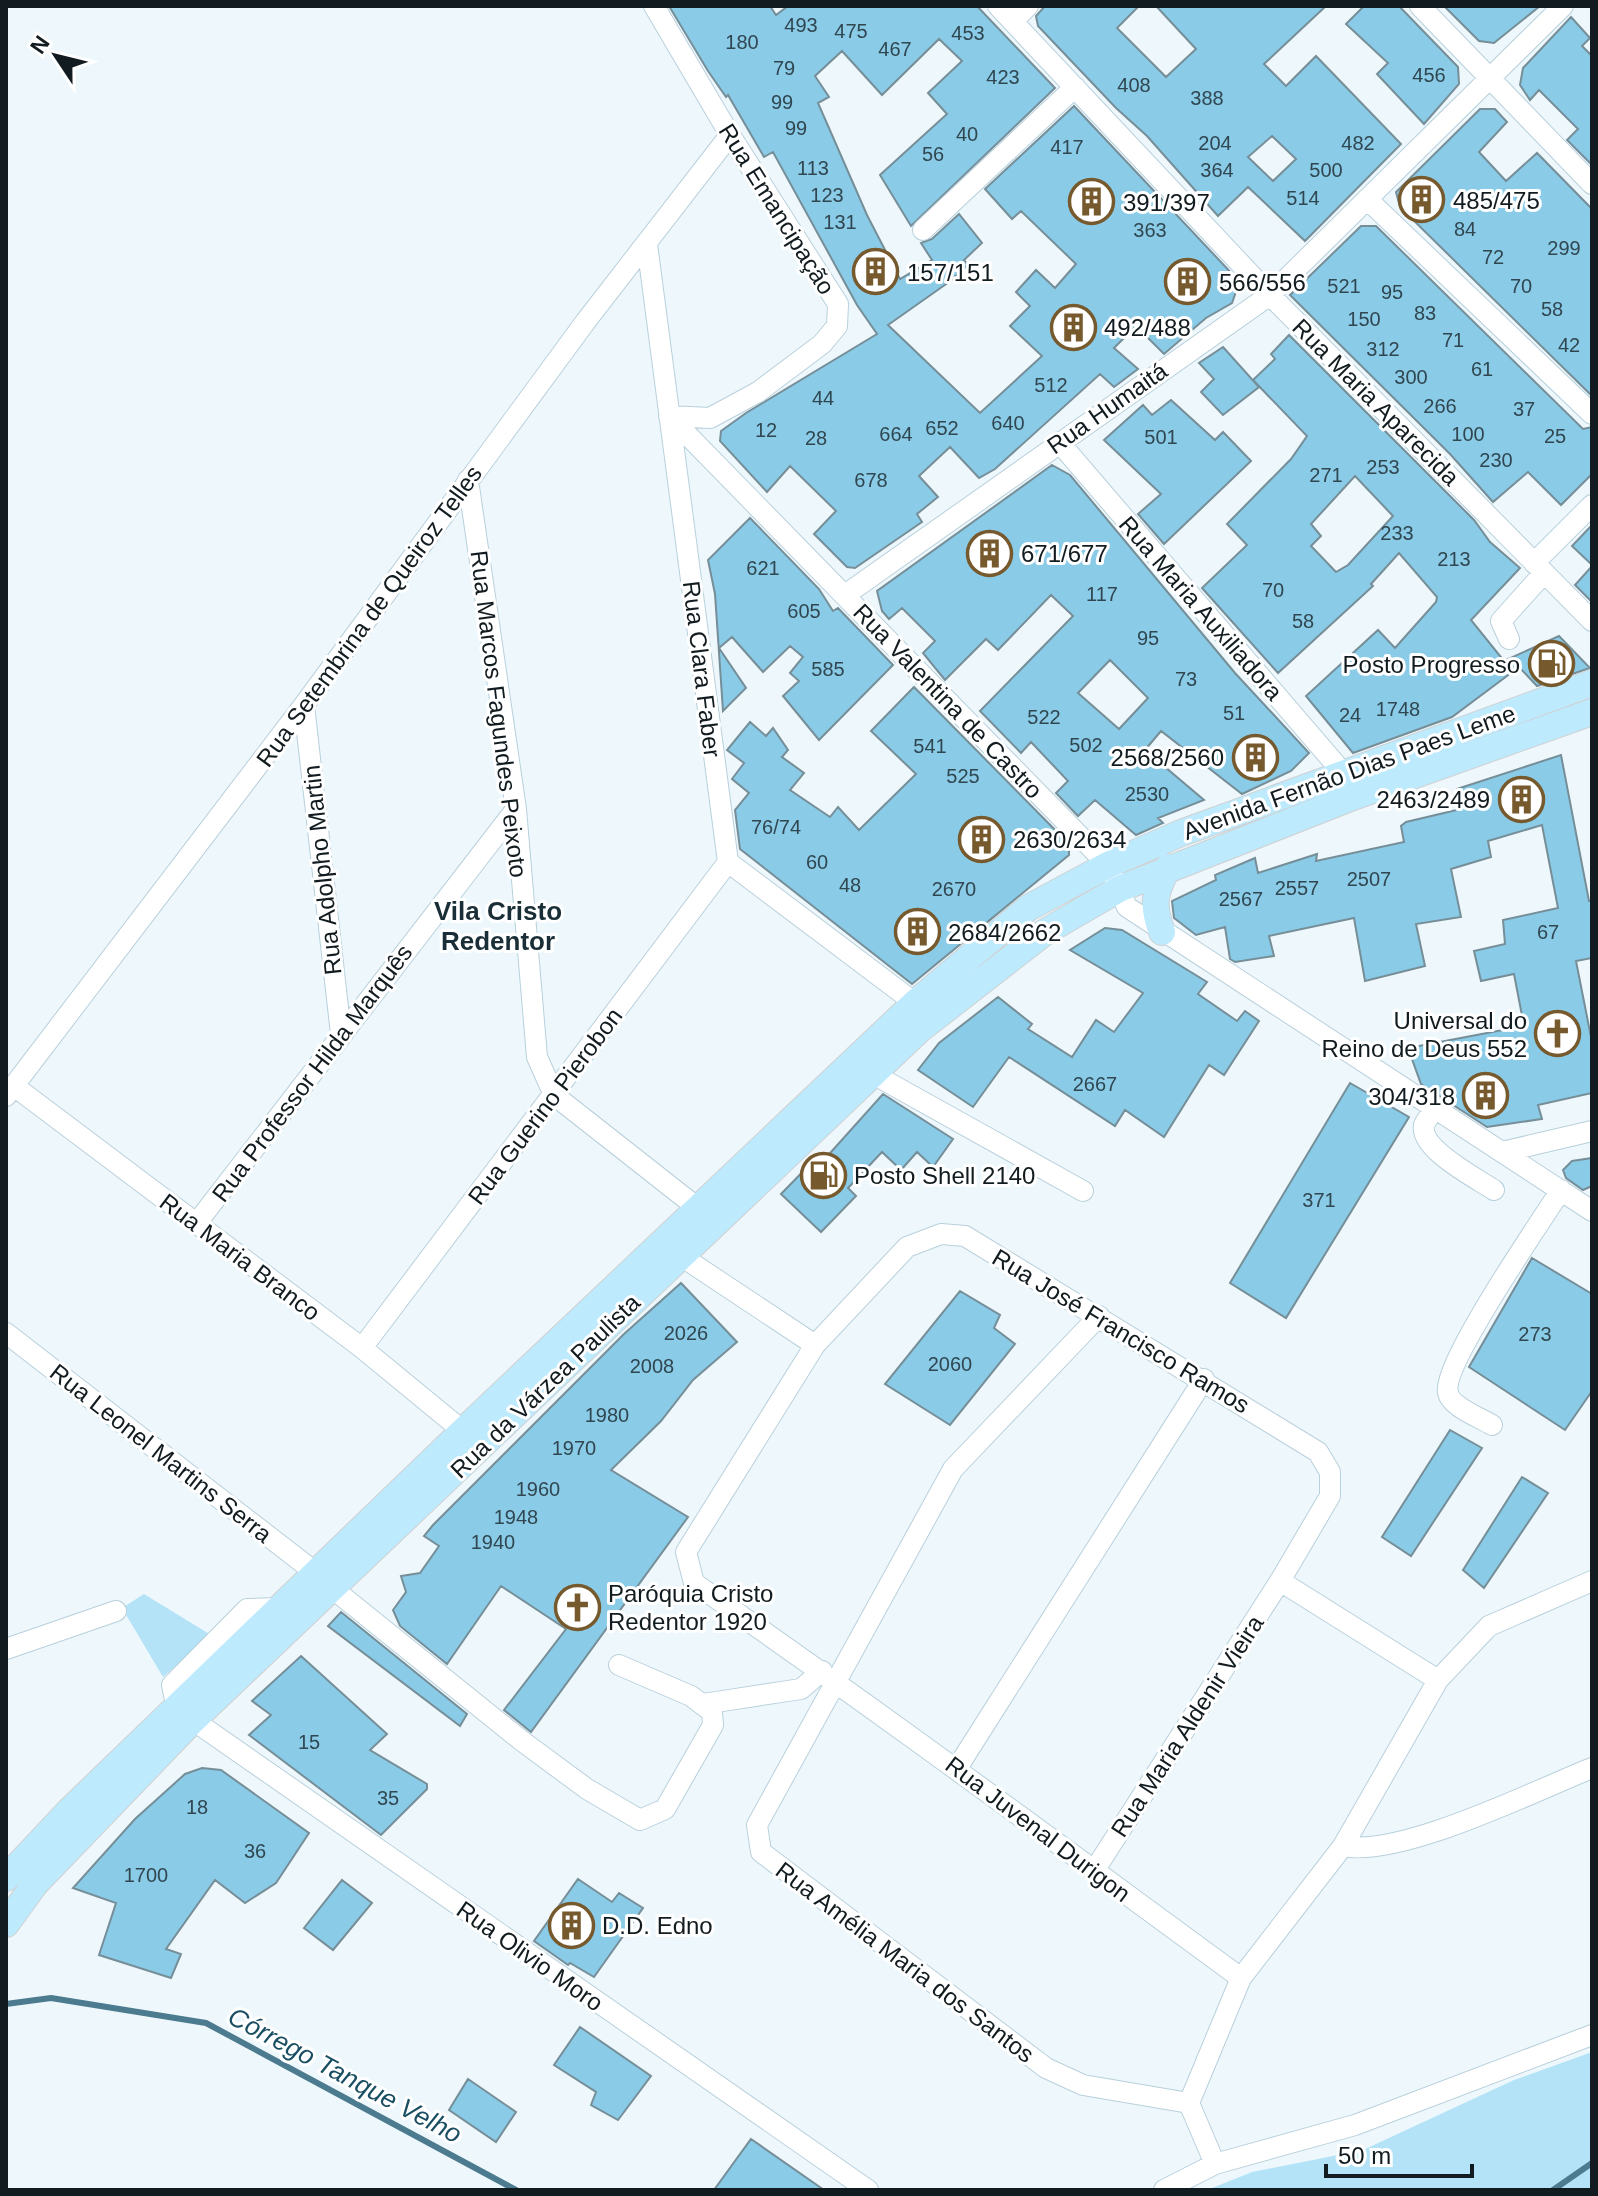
<svg xmlns="http://www.w3.org/2000/svg" width="1598" height="2196" viewBox="0 0 1598 2196" font-family="Arial,sans-serif">
<style>
.green{fill:#b4e3f8}
.lines{fill:none;stroke-linecap:round;stroke-linejoin:round}
.stream{stroke:#4c7b8f;stroke-width:6}
.building{fill:#8acbe7;stroke:#768e98;stroke-width:2;fill-rule:evenodd}
.minor-casing{stroke:#b8d0dc;stroke-width:22}
.major-casing{stroke:#d0d1d2;stroke-width:28}
.minor{stroke:#fff;stroke-width:20}
.major{stroke:#beeafd;stroke-width:26}
.labels{text-anchor:middle;dominant-baseline:central;stroke-width:6;stroke-linejoin:round;paint-order:stroke}
.number-label{font-size:20px;fill:#304751}
.poi-label{font-size:24px;fill:#121b1f;stroke:#fff;text-anchor:start}
.street-label{font-size:24px;fill:#121b1f;stroke:#fff}
.neighbourhood-label{font-size:26px;font-weight:bold;fill:#1a2e37;stroke:#fff}
.water-label{font-size:26px;font-style:italic;fill:#194e62;stroke:#fff}
</style>
<rect width="100%" height="100%" fill="#eef8fc"/>
<path class="green" d="M144,1594L211,1635L163,1677L122,1608Z
M1592,2052V2190H1207L1252,2172L1363,2150L1514,2080Z"/>
<g class="lines">
<path class="stream" d="M6,2004L51,1998L206,2023L516,2190
M1553,2190L1592,2163"/>
</g>
<path class="building" d="M669,6H770L776,15L788,6H977L1055,88L911,226L880,175L947,114L928,93L962,61L939,39L882,95L842,51L815,76L829,97L818,103L867,215L900,279L932,260L921,243L932,239L959,214L982,243L964,260L968,265L949,282L888,325L980,413L1042,356L1010,326L1030,306L1016,292L1036,270L1055,288L1076,264L1021,211L1012,219L985,189L1074,106L1236,278L1238,286L1232,303L1206,318L1164,354L1136,326L1114,348L1138,369L1114,387L1100,374L995,469L979,478L950,447L919,476L938,497L917,514L922,522L855,568L847,567L814,534L836,511L790,466L767,492L720,441L721,431L746,413L877,334L857,305L773,152L764,157L728,95L726,97L708,71Z
M1045,6H1139L1117,28L1166,77L1196,49L1156,6H1326L1264,64L1286,86L1316,56L1401,144L1305,241L1248,187L1218,216L1147,136L1116,108L1038,26L1036,16ZM1272,136L1296,159L1273,181L1248,157Z
M1364,6H1399L1458,67L1459,84L1424,124L1377,74L1388,63L1346,24Z
M1444,6H1540L1494,43L1479,41Z
M1571,17L1590,38L1582,46L1592,56V165L1567,140L1578,129L1539,90L1530,100L1520,85L1523,68Z
M1480,109H1495L1507,122L1479,152L1506,181L1537,153L1592,209V396L1400,207L1396,192Z
M1361,226H1376L1583,429L1592,427V474L1561,505L1528,472L1493,502L1450,454L1290,295Z
M1289,335L1474,520L1490,542L1520,568L1471,620L1504,661L1559,636L1590,668L1537,686L1519,667L1452,717L1353,753L1306,696L1378,630L1395,648L1436,602L1437,597L1399,553L1371,584L1373,586L1278,673L1202,588L1247,545L1227,524L1291,459L1307,436L1253,380L1275,359L1271,354ZM1355,476L1393,516L1348,565L1336,572L1311,546L1321,536L1311,524Z
M1223,347L1259,387L1223,415L1201,392L1214,379L1199,363Z
M1171,400L1215,440L1223,432L1251,461L1164,544L1138,514L1161,494L1104,440L1143,405L1152,415Z
M1052,465L1070,475L1235,673L1309,753L1291,771L1242,794L1161,731L1145,750L1204,800L1158,818L1163,823L1136,835L1095,800L1078,816L1056,793L1068,781L1031,742L1021,753L980,711L1073,616L1051,595L998,650L986,639L945,680L923,653L935,641L902,608L889,619L882,611L877,591ZM1110,660L1148,698L1119,729L1078,693Z
M750,518L819,589L833,611L838,608L893,665L819,740L783,696L799,681L790,673L803,657L790,646L763,672L732,637L719,648L746,688L723,711L715,594L708,560Z
M1592,525V565L1572,546Z
M1592,566V602L1575,585Z
M914,687L1069,844V855L912,984L740,849L735,810L749,793L732,779L744,763L727,750L750,722L766,736L773,728L788,750L782,757L804,773L790,790L830,817L838,807L859,830L916,774L871,731Z
M1561,755L1589,901H1592V958L1576,961L1592,1042V1093L1538,1105L1542,1119L1487,1127L1421,1084L1408,1048L1524,1026L1514,974L1481,981L1474,951L1505,944L1503,920L1558,908L1542,825L1488,841L1491,857L1451,869L1461,917L1416,924L1425,966L1365,981L1354,918L1269,936L1274,956L1235,962L1230,959L1225,927L1196,935L1174,918L1172,901L1216,880L1215,875L1255,858L1258,873L1317,854L1316,861L1404,842L1401,826L1406,822L1461,809L1457,789Z
M1105,928L1122,930L1207,982L1198,994L1237,1021L1245,1011L1259,1021L1224,1075L1209,1065L1164,1137L1125,1110L1115,1126L1009,1057L973,1107L918,1070L939,1043L998,997L1032,1024L1028,1029L1072,1057L1096,1020L1114,1032L1143,993L1070,950Z
M1350,1083L1409,1117L1286,1318L1230,1283Z
M883,1094L953,1139L933,1167L917,1152L901,1170L882,1152L848,1188L856,1196L821,1232L781,1194L818,1156L823,1161Z
M1592,1158V1186L1583,1190L1566,1178L1563,1170L1572,1161Z
M1532,1258L1592,1294V1391L1565,1430L1469,1367Z
M681,1283L737,1342L693,1380L661,1421L611,1470L688,1517L531,1732L504,1710L566,1629L501,1586L447,1664L400,1626L393,1610L406,1592L401,1576L420,1573L439,1546L424,1536L433,1525L624,1334Z
M960,1291L1000,1315L994,1328L1015,1344L950,1425L885,1384Z
M1450,1430L1482,1448L1411,1556L1382,1537Z
M1522,1477L1548,1493L1484,1588L1463,1570Z
M341,1612L467,1714L460,1726L328,1626Z
M301,1656L387,1734L370,1750L427,1784V1789L381,1835L249,1735L271,1715L252,1701Z
M202,1768L221,1770L309,1833L276,1883L245,1903L215,1880L166,1949L181,1954L171,1978L99,1955L116,1903L73,1888L135,1819L185,1774Z
M578,1879L612,1902L619,1893L643,1908L594,1977L570,1963L568,1965L534,1941Z
M342,1880L372,1903L333,1950L304,1928Z
M580,2027L651,2076L618,2120L591,2105L596,2092L554,2065Z
M468,2079L516,2112L496,2142L449,2110Z
M751,2139L824,2190H714Z"/>
<g class="lines">
<defs>
<path id="minor" d="M654,6L730,135L838,304L837,326L822,344L758,392L710,418L669,416
M998,6L1270,295L1592,621
M1420,6L1592,184
M1013,21L1028,6
M1367,199L1592,414
M923,230L1075,87
M647,244L728,862L915,1003
M669,416L1108,865L1127,907L1592,1211
M1059,442L1344,774
M468,480L516,809L537,1057L554,1095L699,1209
M1534,563L1592,505
M845,595L1270,295L1563,6
M1509,639L1501,621L1544,573
M304,705L341,1034
M873,1074L1083,1191
M14,1086L362,1348L463,1431
M6,1096L304,705L586,321L730,135
M1435,1108C1432,1113 1426,1120 1424,1125C1419,1149 1476,1178 1494,1190
M1502,1152L1592,1131
M196,1224L516,809
M681,1256L815,1345
M1099,1316L953,1469L757,1825L761,1852L1046,2068L1083,2085L1189,2103
M6,1333L316,1573
M362,1348L728,862
M1492,1425C1479,1417 1451,1407 1448,1393C1441,1366 1541,1221 1561,1190
M1280,1581L1438,1680
M332,1588L522,1741L587,1789L640,1820L665,1809L713,1725L712,1712L691,1696L619,1665
M281,1608L247,1609L172,1685L177,1709L868,2190
M6,1649L116,1611
M703,1704L801,1689L822,1671
M957,1768L1204,1379
M1343,1846C1400,1858 1534,1791 1592,1768
M1094,1871L1280,1581L1330,1496V1472L1318,1452L965,1236L941,1234L907,1247L815,1345L686,1552L694,1583C879,1711 1059,1845 1241,1978
M1215,2164L1189,2103L1241,1978L1343,1846L1438,1680L1489,1626L1592,1581
M1164,2190L1215,2164L1355,2125L1592,2035"/>
<path id="major" d="M1162,932C1151,904 1155,892 1168,867
M6,1878L69,1811L463,1431L915,1003L1028,908L1108,865L1181,833L1592,683
M6,1924L35,1884L192,1721L919,1030L1045,932L1119,889L1353,797L1592,712"/>
</defs>
<use href="#minor" class="minor-casing"/>
<use href="#major" class="major-casing"/>
<use href="#minor" class="minor"/>
<use href="#major" class="major"/>
</g>
<defs>
<symbol id="building-ring" viewBox="-11 -11 22 22"><circle r="9.5" fill="#fff" stroke="#76592c" stroke-width="1.5"/><path d="M-4-6H4V6H1V3H-1V6H-4ZM-2.5-4.3h1.7v1.8h-1.7ZM.8-4.3h1.7v1.8H.8ZM-2.5-1h1.7V.8h-1.7ZM.8-1h1.7V.8H.8Z" fill="#76592c"/></symbol>
<symbol id="fuel-ring" viewBox="-11 -11 22 22"><circle r="9.5" fill="#fff" stroke="#76592c" stroke-width="1.5"/><path d="M-5.5-6h7V0h2V4h1.3V-2.5L3-4.5l.8-.8L6-3V5H2.5V1h-1V6h-7ZM-4.2-4.7v3.2H.2V-4.7Z" fill="#76592c"/></symbol>
<symbol id="church-ring" viewBox="-11 -11 22 22"><circle r="9.5" fill="#fff" stroke="#76592c" stroke-width="1.5"/><path d="M-1.2-6h2.4v3.5h3.3v2.4h-3.3V6h-2.4V-.1h-3.3v-2.4h3.3Z" fill="#76592c"/></symbol>
</defs>
<g fill-rule="evenodd">
<use href="#building-ring" x="1396" y="174" width="51" height="51"/>
<use href="#building-ring" x="1066" y="176" width="51" height="51"/>
<use href="#building-ring" x="850" y="246" width="51" height="51"/>
<use href="#building-ring" x="1162" y="256" width="51" height="51"/>
<use href="#building-ring" x="1048" y="302" width="51" height="51"/>
<use href="#building-ring" x="964" y="528" width="51" height="51"/>
<use href="#fuel-ring" x="1526" y="638" width="51" height="51"/>
<use href="#building-ring" x="1230" y="732" width="51" height="51"/>
<use href="#building-ring" x="1496" y="774" width="51" height="51"/>
<use href="#building-ring" x="956" y="814" width="51" height="51"/>
<use href="#building-ring" x="892" y="906" width="51" height="51"/>
<use href="#church-ring" x="1532" y="1008" width="51" height="51"/>
<use href="#building-ring" x="1460" y="1070" width="51" height="51"/>
<use href="#fuel-ring" x="798" y="1150" width="51" height="51"/>
<use href="#church-ring" x="552" y="1582" width="51" height="51"/>
<use href="#building-ring" x="546" y="1900" width="51" height="51"/>
</g>
<g class="labels">
<g class="number-label">
<text x="801" y="25">493</text>
<text x="851" y="31">475</text>
<text x="968" y="33">453</text>
<text x="742" y="42">180</text>
<text x="895" y="49">467</text>
<text x="784" y="68">79</text>
<text x="1429" y="75">456</text>
<text x="1003" y="77">423</text>
<text x="1134" y="85">408</text>
<text x="1207" y="98">388</text>
<text x="782" y="102">99</text>
<text x="796" y="128">99</text>
<text x="967" y="134">40</text>
<text x="1215" y="143">204</text>
<text x="1358" y="143">482</text>
<text x="1067" y="147">417</text>
<text x="933" y="154">56</text>
<text x="813" y="168">113</text>
<text x="1217" y="170">364</text>
<text x="1326" y="170">500</text>
<text x="827" y="195">123</text>
<text x="1303" y="198">514</text>
<text x="840" y="222">131</text>
<text x="1465" y="229">84</text>
<text x="1150" y="230">363</text>
<text x="1564" y="248">299</text>
<text x="1493" y="257">72</text>
<text x="1344" y="286">521</text>
<text x="1521" y="286">70</text>
<text x="1392" y="292">95</text>
<text x="1552" y="309">58</text>
<text x="1425" y="313">83</text>
<text x="1364" y="319">150</text>
<text x="1453" y="340">71</text>
<text x="1569" y="345">42</text>
<text x="1383" y="349">312</text>
<text x="1482" y="369">61</text>
<text x="1411" y="377">300</text>
<text x="1051" y="385">512</text>
<text x="823" y="398">44</text>
<text x="1440" y="406">266</text>
<text x="1524" y="409">37</text>
<text x="1008" y="423">640</text>
<text x="942" y="428">652</text>
<text x="766" y="430">12</text>
<text x="896" y="434">664</text>
<text x="1468" y="434">100</text>
<text x="1555" y="436">25</text>
<text x="1161" y="437">501</text>
<text x="816" y="438">28</text>
<text x="1496" y="460">230</text>
<text x="1383" y="467">253</text>
<text x="1326" y="475">271</text>
<text x="871" y="480">678</text>
<text x="1397" y="533">233</text>
<text x="1454" y="559">213</text>
<text x="763" y="568">621</text>
<text x="1273" y="590">70</text>
<text x="1102" y="594">117</text>
<text x="804" y="611">605</text>
<text x="1303" y="621">58</text>
<text x="1148" y="638">95</text>
<text x="828" y="669">585</text>
<text x="1186" y="679">73</text>
<text x="1398" y="709">1748</text>
<text x="1234" y="713">51</text>
<text x="1350" y="715">24</text>
<text x="1044" y="717">522</text>
<text x="1086" y="745">502</text>
<text x="930" y="746">541</text>
<text x="963" y="776">525</text>
<text x="1147" y="794">2530</text>
<text x="776" y="827">76/74</text>
<text x="817" y="862">60</text>
<text x="1369" y="879">2507</text>
<text x="850" y="885">48</text>
<text x="1297" y="888">2557</text>
<text x="954" y="889">2670</text>
<text x="1241" y="899">2567</text>
<text x="1548" y="932">67</text>
<text x="1095" y="1084">2667</text>
<text x="1319" y="1200">371</text>
<text x="686" y="1333">2026</text>
<text x="1535" y="1334">273</text>
<text x="950" y="1364">2060</text>
<text x="652" y="1366">2008</text>
<text x="607" y="1415">1980</text>
<text x="574" y="1448">1970</text>
<text x="538" y="1489">1960</text>
<text x="516" y="1517">1948</text>
<text x="493" y="1542">1940</text>
<text x="309" y="1742">15</text>
<text x="388" y="1798">35</text>
<text x="197" y="1807">18</text>
<text x="255" y="1851">36</text>
<text x="146" y="1875">1700</text>
</g>
<g class="poi-label">
<text x="1453" y="200">485/475</text>
<text x="1123" y="202">391/397</text>
<text x="907" y="272">157/151</text>
<text x="1219" y="282">566/556</text>
<text x="1104" y="327">492/488</text>
<text x="1021" y="553">671/677</text>
<text x="1520" y="664" text-anchor="end">Posto Progresso</text>
<text x="1224" y="757" text-anchor="end">2568/2560</text>
<text x="1490" y="799" text-anchor="end">2463/2489</text>
<text x="1013" y="839">2630/2634</text>
<text x="948" y="932">2684/2662</text>
<text x="1527" y="1020" text-anchor="end">Universal do<tspan x="1527" dy="28">Reino de Deus 552</tspan></text>
<text x="1455" y="1096" text-anchor="end">304/318</text>
<text x="854" y="1175">Posto Shell 2140</text>
<text x="608" y="1593">Paróquia Cristo<tspan x="608" dy="28">Redentor 1920</tspan></text>
<text x="602" y="1925">D.D. Edno</text>
</g>
<g class="street-label">
<text transform="translate(777 209) rotate(58)">Rua Emancipação</text>
<text transform="translate(1376 402) rotate(45)">Rua Maria Aparecida</text>
<text transform="translate(1107 408) rotate(-35)">Rua Humaitá</text>
<text transform="translate(1201 608) rotate(49)">Rua Maria Auxiliadora</text>
<text transform="translate(369 616) rotate(-54)">Rua Setembrina de Queiroz Telles</text>
<text transform="translate(702 669) rotate(83)">Rua Clara Faber</text>
<text transform="translate(948 701) rotate(46)">Rua Valentina de Castro</text>
<text transform="translate(499 714) rotate(83)">Rua Marcos Fagundes Peixoto</text>
<text transform="translate(1349 772) rotate(-20)">Avenida Fernão Dias Paes Leme</text>
<text transform="translate(322 870) rotate(-96)">Rua Adolpho Martin</text>
<text transform="translate(312 1073) rotate(-53)">Rua Professor Hilda Marquês</text>
<text transform="translate(545 1106) rotate(-53)">Rua Guerino Pierobon</text>
<text transform="translate(240 1257) rotate(37)">Rua Maria Branco</text>
<text transform="translate(1121 1331) rotate(31)">Rua José Francisco Ramos</text>
<text transform="translate(545 1386) rotate(-44)">Rua da Várzea Paulista</text>
<text transform="translate(161 1453) rotate(38)">Rua Leonel Martins Serra</text>
<text transform="translate(1187 1726) rotate(-57)">Rua Maria Aldenir Vieira</text>
<text transform="translate(1038 1829) rotate(37)">Rua Juvenal Durigon</text>
<text transform="translate(530 1956) rotate(35)">Rua Olivio Moro</text>
<text transform="translate(905 1962) rotate(37)">Rua Amélia Maria dos Santos</text>
</g>
<g class="neighbourhood-label">
<text x="498" y="911">Vila Cristo<tspan x="498" dy="30">Redentor</tspan></text>
</g>
<g class="water-label">
<text transform="translate(345 2075) rotate(28)">Córrego Tanque Velho</text>
</g>
</g>
<rect width="1598" height="2196" fill="none" stroke="#121b1f" stroke-width="16"/>
<g transform="translate(56 56) rotate(305)" stroke="#ffffff" stroke-width="6" paint-order="stroke">
<path d="M0-6L14 30L0 20L-14 30Z" fill="#121b1f"/>
<text y="-12" font-size="22" font-weight="bold" text-anchor="middle" fill="#121b1f">N</text>
</g>
<path d="M1326 2164v12h146v-12" fill="none" stroke="#121b1f" stroke-width="4"/>
<text x="1338" y="2164" font-size="24" fill="#121b1f" stroke="#ffffff" stroke-width="6" paint-order="stroke">50 m</text>
</svg>
